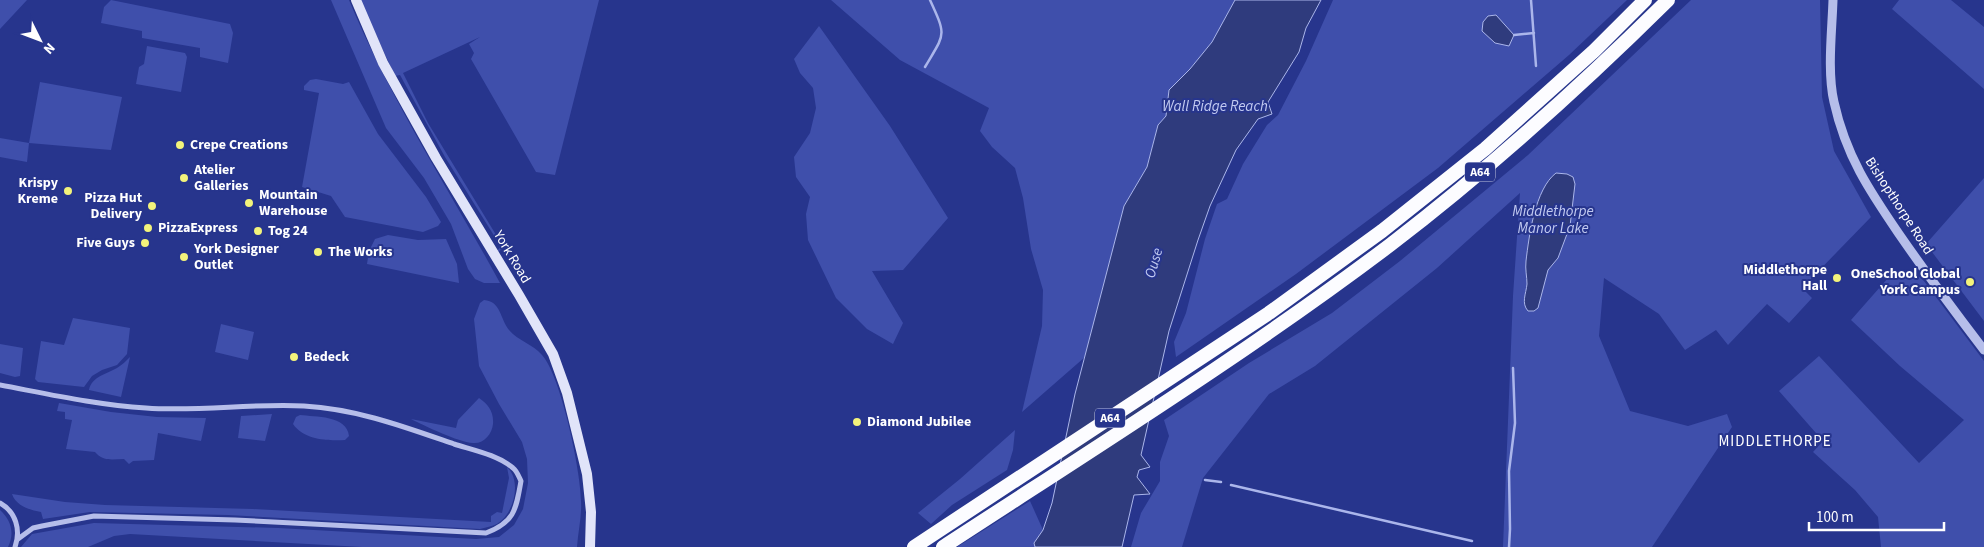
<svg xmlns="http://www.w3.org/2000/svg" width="1984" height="547" viewBox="0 0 1984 547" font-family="'Source Sans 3',sans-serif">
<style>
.green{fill:#3f4fab}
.water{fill:#2f3b7d;stroke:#abb6eb}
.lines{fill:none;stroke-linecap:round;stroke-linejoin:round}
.stream{stroke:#abb6eb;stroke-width:2.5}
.minor{stroke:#b6beea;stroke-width:5}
.tertiary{stroke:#b6beea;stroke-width:9}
.secondary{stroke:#e1e4f9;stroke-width:10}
.trunk{stroke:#fcfcff;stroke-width:14}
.poi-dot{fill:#f3f37b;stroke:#27358d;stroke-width:2}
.labels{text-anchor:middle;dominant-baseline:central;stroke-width:4;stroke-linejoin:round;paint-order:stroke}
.shield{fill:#27358d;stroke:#bec2dd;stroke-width:1}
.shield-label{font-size:12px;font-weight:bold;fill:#fff}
.poi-label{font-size:14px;font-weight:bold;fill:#fff;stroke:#27358d;text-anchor:start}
.street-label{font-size:14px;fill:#fff;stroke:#27358d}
.water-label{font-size:15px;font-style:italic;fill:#c2caf1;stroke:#27358d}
.neighbourhood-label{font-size:15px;letter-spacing:1px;fill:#fff;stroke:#27358d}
</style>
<rect width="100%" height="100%" fill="#27358d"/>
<path class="green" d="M0,0H27L0,29Z
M111,0L230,24L233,33L228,63L200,57V48L142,38V31L101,23L104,7Z
M331,0H349C390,99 449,189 500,283H484L475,279L468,269L451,224L424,178L386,128Z
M361,0H599L555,175L536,172L471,59L474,53L469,44L480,37L403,73L428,123L504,248L496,253L500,247L498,242L445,157L400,75L395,76L367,16Z
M831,0H1235L1212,42L1190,69L1169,90L1166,116L1158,125L1147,167L1124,206L1085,357L1022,412L1042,326L1043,290L1031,249L1023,198L1015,168L992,147L980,131L989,108L900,60Z
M1333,0H1627L1569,55L1438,168L1296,274L1176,357L1174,342L1186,313L1205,239L1217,204L1227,199L1243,164L1267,125L1278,115L1306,61Z
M1691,0H1820L1822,97L1834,151L1871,217L1802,288L1812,298L1789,323L1767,304L1728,345L1716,330L1685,350L1659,314L1604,278L1599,336L1630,411L1688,426L1727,414L1732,427L1652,547H1503L1513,296L1520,193L1437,268L1315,366L1269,394L1203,478L1182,547H1131L1141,513L1160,481V462L1169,436L1164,420L1249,363L1332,313L1400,261L1528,155Z
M1899,0H1951L1984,27V89L1892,9Z
M819,26L890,126L948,218L903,270L872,271L903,323L893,344L867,329L836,298L808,240L806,214L810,197L796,177L794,157L810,133L816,108L813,88L800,73L794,59Z
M147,46L185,53L187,57L181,92L136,84L139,67L144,64Z
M316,79L343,84L349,82L378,134L426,197L441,222L438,226L423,232L345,217L331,196L302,187L319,93L304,90V86L310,80Z
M40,82L122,97L111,150L29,143L27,162L0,157V138L29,143Z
M1984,178V321L1926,244Z
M388,235L418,240L446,239L457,264L459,283L367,264L369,251L375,239Z
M1900,271C1911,271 1916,273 1924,281L1984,361V547H1881L1878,517L1855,490L1813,452L1823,441L1779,391L1819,356L1919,463L1964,420L1900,366L1851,320L1888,278Z
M484,300C501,301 500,319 509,330C518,341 533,344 542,355C561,376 581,472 581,501C582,516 578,532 577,547H362L130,534L114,536L88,547H21L32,534L94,523L278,528L476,539L499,537L514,525L523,509L528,483L527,459L522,442L499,404L479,366L474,319L480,303Z
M73,318L130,328L127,354L117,365L102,370L92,376L84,387L38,382L35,379L41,341L64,345Z
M221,324L254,332L248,360L215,352Z
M0,344L23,348L20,376L15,377L0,373Z
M130,357L121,397L89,390C92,376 107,374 117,368C122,365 126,361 130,357Z
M479,398C488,404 494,412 493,424C492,434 484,444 473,443C458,442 425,426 411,419L456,428L458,420Z
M59,403L111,412L157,417L206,418L201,441L158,433L154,460L133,461L129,464L124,459C113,459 103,462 95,452L66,449L72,420L65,419V412L57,411Z
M272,414L265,441L238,438L241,416Z
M300,415C315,417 347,415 349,436L345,440C328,441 304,440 293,424L296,417Z
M1015,430L1013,450L1007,470L952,505L931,524L918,513L960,479Z
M507,467C521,480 515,508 502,520C496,526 488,527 480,529L228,515L90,512L43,519L41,512C30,510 16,506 12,494L65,502L105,505L253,509L491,522V516L497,512L502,513L509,478Z
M1030,501L1043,530L1034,543L1035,547H957Z
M0,510C11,520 15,533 8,547H0Z"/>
<path class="water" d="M1235,0H1321L1306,28L1299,52L1268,102L1272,114L1258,119L1236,150L1210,206L1198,240L1169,331L1141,455L1150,467L1139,470L1137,477L1150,494L1134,495L1122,547H1035L1034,543L1043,530L1052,503L1075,394L1124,206L1147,167L1158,125L1166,116L1169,90L1190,69L1212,42Z
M1496,15L1514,35L1509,46L1495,43L1482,31L1483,22L1488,16Z
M1556,173L1567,174L1573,177L1575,184L1570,226L1558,258L1548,270L1538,308L1534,311H1528C1521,303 1526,294 1527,284C1527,277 1525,269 1526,261C1529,236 1535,189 1556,173Z"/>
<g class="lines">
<path class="stream" d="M1531,0L1536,66
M1514,35L1534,33
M925,67C945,33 947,37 930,0
M1205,480L1221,482
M1231,485L1472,541
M1509,547L1510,529L1509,471L1515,423L1513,368"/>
<path class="minor" d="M0,385C48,394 97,405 146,408C199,412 252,403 304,406C357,409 405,427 454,444C473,450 498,455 513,468C517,471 519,477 521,481C516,509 515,522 486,533L235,520L94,516L42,526L33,528L18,539
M0,503C16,512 21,530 15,547"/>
<path class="tertiary" d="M1833,0C1832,31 1827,72 1834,102C1846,156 1869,190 1899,234C1926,273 1955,312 1984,350"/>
<path class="secondary" d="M356,0L383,63L436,158L519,295L553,354L567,393L587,474L591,512L590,547"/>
<path class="trunk" d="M914,547L1269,313L1382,231L1485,149L1594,51L1645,0
M943,547C1093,449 1247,353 1390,245C1488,170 1580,87 1668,0"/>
</g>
<g class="poi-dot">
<circle cx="180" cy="145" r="5"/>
<circle cx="184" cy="178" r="5"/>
<circle cx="68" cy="191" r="5"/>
<circle cx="249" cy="203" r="5"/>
<circle cx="152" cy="206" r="5"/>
<circle cx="148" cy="228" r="5"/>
<circle cx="258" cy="231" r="5"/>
<circle cx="145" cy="243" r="5"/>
<circle cx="318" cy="252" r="5"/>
<circle cx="184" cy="257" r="5"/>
<circle cx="1837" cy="278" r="5"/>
<circle cx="1970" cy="282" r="5"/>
<circle cx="294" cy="357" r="5"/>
<circle cx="857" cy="422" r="5"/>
</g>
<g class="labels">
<g class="shield">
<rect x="1465" y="162.5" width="30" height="19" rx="4"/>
<rect x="1095" y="408.5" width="30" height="19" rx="4"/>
</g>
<g class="shield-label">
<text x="1480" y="172">A64</text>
<text x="1110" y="418">A64</text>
</g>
<g class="poi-label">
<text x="190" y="145">Crepe Creations</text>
<text x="194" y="170">Atelier<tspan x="194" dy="16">Galleries</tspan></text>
<text x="58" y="183" text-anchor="end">Krispy<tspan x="58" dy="16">Kreme</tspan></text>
<text x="259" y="195">Mountain<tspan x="259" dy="16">Warehouse</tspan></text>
<text x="142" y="198" text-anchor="end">Pizza Hut<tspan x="142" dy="16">Delivery</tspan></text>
<text x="158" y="228">PizzaExpress</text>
<text x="268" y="231">Tog 24</text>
<text x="135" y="243" text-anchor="end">Five Guys</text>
<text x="194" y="249">York Designer<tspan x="194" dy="16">Outlet</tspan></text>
<text x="328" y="252">The Works</text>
<text x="1827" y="270" text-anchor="end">Middlethorpe<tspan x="1827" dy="16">Hall</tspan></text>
<text x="1960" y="274" text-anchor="end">OneSchool Global<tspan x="1960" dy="16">York Campus</tspan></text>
<text x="304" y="357">Bedeck</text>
<text x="867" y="422">Diamond Jubilee</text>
</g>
<g class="street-label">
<text transform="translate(1899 206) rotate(57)">Bishopthorpe Road</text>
<text transform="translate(512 257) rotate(59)">York Road</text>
</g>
<g class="water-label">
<text x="1215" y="106">Wall Ridge Reach</text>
<text x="1553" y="211">Middlethorpe<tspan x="1553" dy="17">Manor Lake</tspan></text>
<text transform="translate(1154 263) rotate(-74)">Ouse</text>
</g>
<g class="neighbourhood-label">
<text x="1775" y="441">MIDDLETHORPE</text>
</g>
</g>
<g transform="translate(40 40) rotate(132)" stroke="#27358d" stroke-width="4" paint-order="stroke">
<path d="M0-4L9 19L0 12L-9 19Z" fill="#ffffff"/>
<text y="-8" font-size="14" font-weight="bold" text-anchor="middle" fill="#ffffff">N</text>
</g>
<path d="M1809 522v8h135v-8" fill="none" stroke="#ffffff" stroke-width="2.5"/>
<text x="1816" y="522" font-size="15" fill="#ffffff" stroke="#27358d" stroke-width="4" paint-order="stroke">100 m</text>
</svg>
